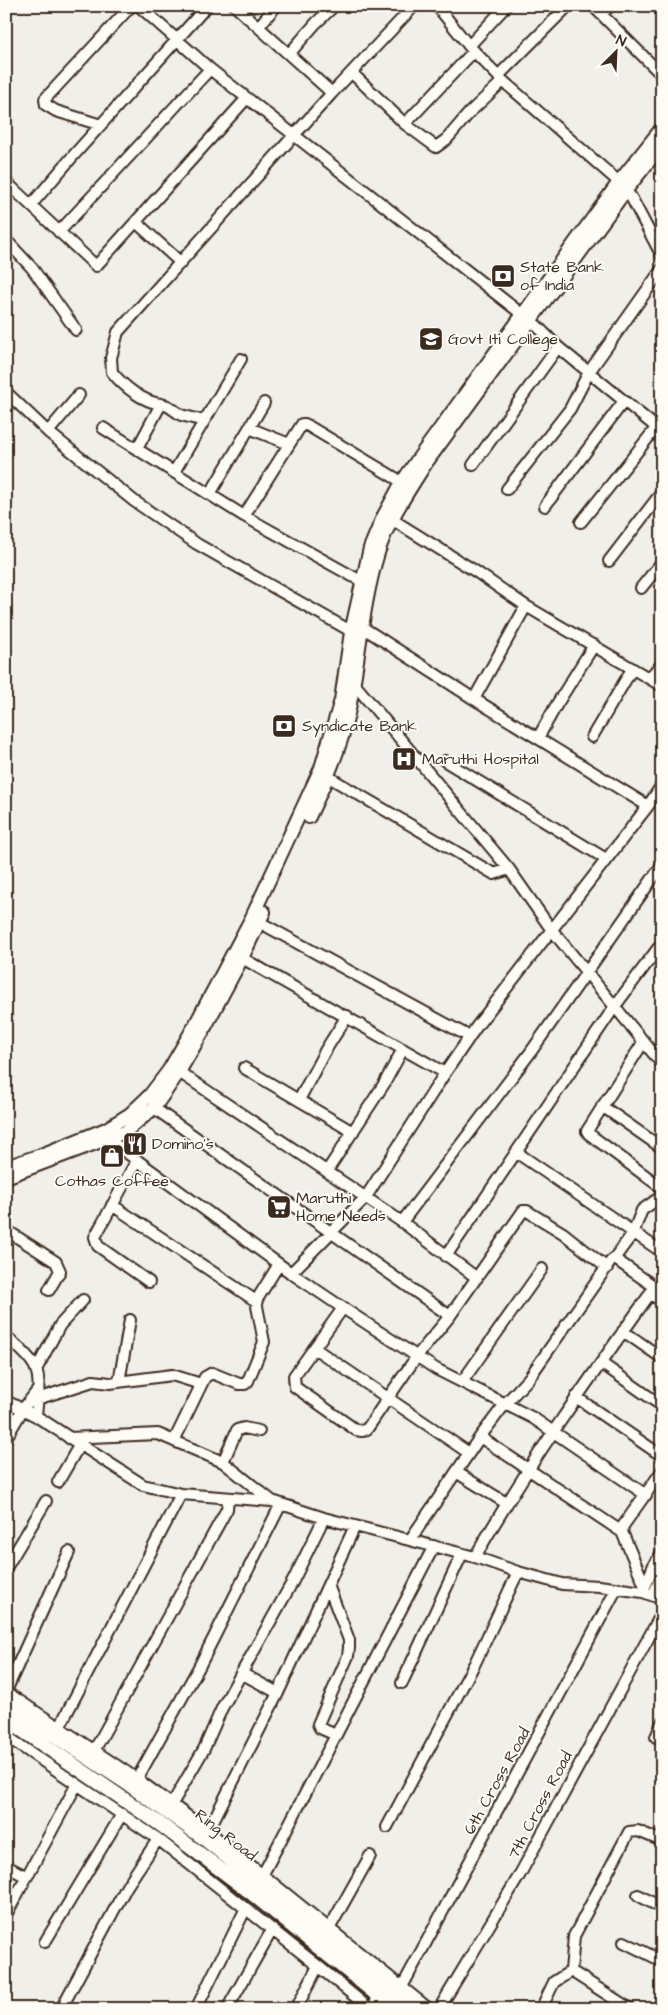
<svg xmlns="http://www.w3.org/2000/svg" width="668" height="2015" viewBox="0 0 668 2015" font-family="'Architects Daughter',sans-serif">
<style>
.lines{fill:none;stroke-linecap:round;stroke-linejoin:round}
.minor-casing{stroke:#3b2a1e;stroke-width:14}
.major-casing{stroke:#3b2a1e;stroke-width:16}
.highway-casing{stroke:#3b2a1e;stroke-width:18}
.minor{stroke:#fdfcf7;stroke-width:10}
.major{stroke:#fdfcf7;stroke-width:12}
.highway{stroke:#fdfcf7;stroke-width:14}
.labels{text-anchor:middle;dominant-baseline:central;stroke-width:4;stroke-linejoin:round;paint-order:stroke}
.poi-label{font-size:16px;fill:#3b2a1e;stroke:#fdfcf7;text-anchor:start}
.street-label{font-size:16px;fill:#3b2a1e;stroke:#fdfcf7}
</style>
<rect width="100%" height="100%" fill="#f1efea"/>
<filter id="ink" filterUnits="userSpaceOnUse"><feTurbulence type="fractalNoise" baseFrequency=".02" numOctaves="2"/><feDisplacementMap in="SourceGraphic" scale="10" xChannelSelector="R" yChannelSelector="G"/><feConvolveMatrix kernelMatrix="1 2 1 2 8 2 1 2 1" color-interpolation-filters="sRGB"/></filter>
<g filter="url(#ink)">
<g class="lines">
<defs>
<path id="minor" d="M139,6L210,69L537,326L558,347L662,432
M235,6L332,93
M437,6L469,46L503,81L619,182L631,197L662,256
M593,6L662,75
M601,14L610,6
M259,26L276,6
M469,46L506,6
M289,54L316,23L334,6
M352,73L405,124L436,147L447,139L470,112L503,81
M498,76L568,6
M405,124L474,51
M101,125L56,111L46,105L45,99L131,6
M6,182L96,266L247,98
M31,205L73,156L207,6
M136,222L181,263
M59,232L210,69
M6,240L32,268L76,330
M6,392L48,432L79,395
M161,404L168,406L181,415L204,421
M103,428L244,516L361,581
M249,428L289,444
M48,432L134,501L197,544L356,634
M137,449L161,404C143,402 123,386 112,372L111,358L118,332L332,93L414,6
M473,465L558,347
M174,472L241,359
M507,489L570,409L589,372L662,269
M210,494L264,403
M545,506L624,401
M244,516L302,424H305L402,482
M393,520L475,571L526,606L662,686
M581,522L656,428
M609,561L662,492
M641,588L662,562
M362,627L474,699L648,806
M649,678L662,664
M351,680L509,869L551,929L662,1064
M474,699L526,606
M592,737L632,669
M538,738L557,704L594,645
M445,761L606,859
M327,776L494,874L509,869
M259,922L470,1037
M242,958L445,1073
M644,1041L587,1131L589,1134L662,1188
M244,1068L353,1132
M179,1072L402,1222L477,1278
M299,1100L325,1051L347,1016
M602,1106L662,1148
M154,1108L450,1316
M108,1139L291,1273L343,1308L436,1369L533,1418L646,1495
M516,1152L662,1252
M137,1160L95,1237L98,1246L149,1282
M327,1171L384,1084L403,1049
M112,1205L256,1301
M402,1222L530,1053L662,865
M6,1230L56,1262L60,1271L49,1290
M446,1256L615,1006L662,943
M613,1260L633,1233L642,1210L662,1196
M291,1273L366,1197L445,1073L477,1026L648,806L662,785
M650,1293L662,1302
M343,1308L294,1376L295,1387L356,1430L362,1431L367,1429L388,1398L417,1356L450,1316L523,1211H527L563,1233L607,1268
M623,1331L662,1358
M6,1336C15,1345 25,1352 32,1362C43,1375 37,1400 36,1416
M314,1348L469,1453
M601,1363L662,1406
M36,1370L60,1325L83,1300
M119,1382L130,1320
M462,1382L542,1269
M576,1397L662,1456
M37,1399L93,1381L110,1383L172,1375L201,1384
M6,1401L36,1416L143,1485L181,1494L272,1501L324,1518L475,1557L518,1572L562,1584L599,1586L643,1592L662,1599
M480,1437L622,1532
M6,1438L23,1409L37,1391
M69,1438L158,1434L223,1462L272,1501
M174,1441L205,1377L212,1373L239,1384H245L248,1381L264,1342L256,1301L279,1264
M223,1462L237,1430L244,1428L259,1431
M456,1472L506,1503
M58,1482L80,1444
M410,1540L480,1437L505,1404L529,1378L611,1261L615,1259L655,1287
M475,1557C531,1459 597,1368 662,1277
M6,1568L46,1501
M645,1586L622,1532L623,1526L662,1471
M644,1589L654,1565L662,1553
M653,1595L662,1575
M402,1683L462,1554
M6,1691L69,1552
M6,1692L137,1779L208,1831L429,2009
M278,1693L355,1526
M59,1728L181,1494
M336,1735L434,1546
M6,1736L158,1839L318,1966L370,2009
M656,1737L662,1723
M94,1751L227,1509L228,1499
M137,1779L199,1667L281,1504
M172,1804L204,1749L222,1708L293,1581L324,1518
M387,1827L475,1663L518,1572
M206,1835L278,1693L241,1673
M6,1866L27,1877
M263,1874L336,1735L320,1728L318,1724L348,1656L349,1648V1640L328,1585
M638,1895L662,1908
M6,1915L77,1784
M329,1929L370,1856
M45,1942L122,1814
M624,1942L662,1961
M571,1971L574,1936L629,1832L638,1831L662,1841
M402,1987L617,1588
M61,2009L127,1886L158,1839
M196,2009L246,1908
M227,2009L272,1930
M296,2009L318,1966
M439,2009L519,1876L662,1613
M541,2009L554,1982L571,1971L630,2009"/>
<path id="major" d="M309,817C324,786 341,748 348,714C359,661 362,605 378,553C387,522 409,490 426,463L626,190L662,145
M6,1167L41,1155L106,1129L130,1114L150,1095L169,1070L194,1027L251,919L321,768L341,700L351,632L370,548L383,517L402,482L418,459L619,182L662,128
M6,1177L125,1132L154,1108L179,1072L203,1031L242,958L264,912"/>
<path id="highway" d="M6,1703L133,1787L204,1838L415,2009
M6,1719L160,1824L253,1894L395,2009
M373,2009L381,1999"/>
</defs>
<use href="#minor" class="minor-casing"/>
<use href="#major" class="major-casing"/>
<use href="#highway" class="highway-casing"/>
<use href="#minor" class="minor"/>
<use href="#major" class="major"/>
<use href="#highway" class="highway"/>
</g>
</g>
<defs>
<symbol id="bank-square" viewBox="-11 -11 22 22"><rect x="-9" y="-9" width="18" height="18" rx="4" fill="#3b2a1e" stroke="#fdfcf7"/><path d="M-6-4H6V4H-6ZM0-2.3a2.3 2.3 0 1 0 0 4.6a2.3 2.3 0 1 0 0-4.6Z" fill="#fff"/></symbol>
<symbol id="university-square" viewBox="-11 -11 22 22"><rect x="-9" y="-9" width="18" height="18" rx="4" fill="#3b2a1e" stroke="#fdfcf7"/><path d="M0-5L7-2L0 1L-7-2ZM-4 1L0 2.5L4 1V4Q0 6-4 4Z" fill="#fff"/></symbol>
<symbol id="hospital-square" viewBox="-11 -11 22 22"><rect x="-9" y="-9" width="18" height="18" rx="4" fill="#3b2a1e" stroke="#fdfcf7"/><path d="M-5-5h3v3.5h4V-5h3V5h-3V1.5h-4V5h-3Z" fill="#fff"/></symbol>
<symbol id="restaurant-square" viewBox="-11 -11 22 22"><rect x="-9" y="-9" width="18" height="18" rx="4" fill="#3b2a1e" stroke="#fdfcf7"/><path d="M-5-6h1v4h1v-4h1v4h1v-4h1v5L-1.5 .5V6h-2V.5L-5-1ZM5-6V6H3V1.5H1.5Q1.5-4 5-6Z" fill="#fff"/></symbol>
<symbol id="shop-square" viewBox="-11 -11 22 22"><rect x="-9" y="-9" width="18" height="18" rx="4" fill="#3b2a1e" stroke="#fdfcf7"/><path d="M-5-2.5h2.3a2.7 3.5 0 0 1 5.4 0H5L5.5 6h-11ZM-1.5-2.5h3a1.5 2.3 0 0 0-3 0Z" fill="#fff"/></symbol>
<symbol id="supermarket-square" viewBox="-11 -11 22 22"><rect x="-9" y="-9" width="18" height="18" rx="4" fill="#3b2a1e" stroke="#fdfcf7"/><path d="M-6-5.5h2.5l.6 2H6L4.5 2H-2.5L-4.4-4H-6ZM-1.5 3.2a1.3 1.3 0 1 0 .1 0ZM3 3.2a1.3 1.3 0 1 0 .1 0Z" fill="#fff"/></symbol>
</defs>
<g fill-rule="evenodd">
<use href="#bank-square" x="489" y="262" width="28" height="28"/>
<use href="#university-square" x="417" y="325" width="28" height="28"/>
<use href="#bank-square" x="270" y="712" width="28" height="28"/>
<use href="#hospital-square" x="390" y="745" width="28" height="28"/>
<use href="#restaurant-square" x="121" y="1130" width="28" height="28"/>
<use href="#shop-square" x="98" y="1142" width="28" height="28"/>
<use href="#supermarket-square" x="265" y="1193" width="28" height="28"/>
</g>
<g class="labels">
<g class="poi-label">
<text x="520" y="267">State Bank<tspan x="520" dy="18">of India</tspan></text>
<text x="448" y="339">Govt Iti College</text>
<text x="302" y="726">Syndicate Bank</text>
<text x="422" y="759">Maruthi Hospital</text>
<text x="152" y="1144">Domino's</text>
<text x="112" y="1181" text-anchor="middle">Cothas Coffee</text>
<text x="296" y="1198">Maruthi<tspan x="296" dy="18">Home Needs</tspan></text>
</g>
<g class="street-label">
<text transform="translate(497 1781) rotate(-61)">6th Cross Road</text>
<text transform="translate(540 1805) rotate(-62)">7th Cross Road</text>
<text transform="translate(226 1835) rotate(38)">Ring Road</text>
</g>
</g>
<rect width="668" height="2015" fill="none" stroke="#fdfcf7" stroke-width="25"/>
<rect x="12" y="12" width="643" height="1990" fill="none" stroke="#3b2a1e" stroke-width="2" filter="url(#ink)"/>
<g transform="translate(616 52) rotate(24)" stroke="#fdfcf7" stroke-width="4" paint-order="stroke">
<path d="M0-4L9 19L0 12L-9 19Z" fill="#3b2a1e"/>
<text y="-8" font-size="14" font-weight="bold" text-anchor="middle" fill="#3b2a1e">N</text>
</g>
</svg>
